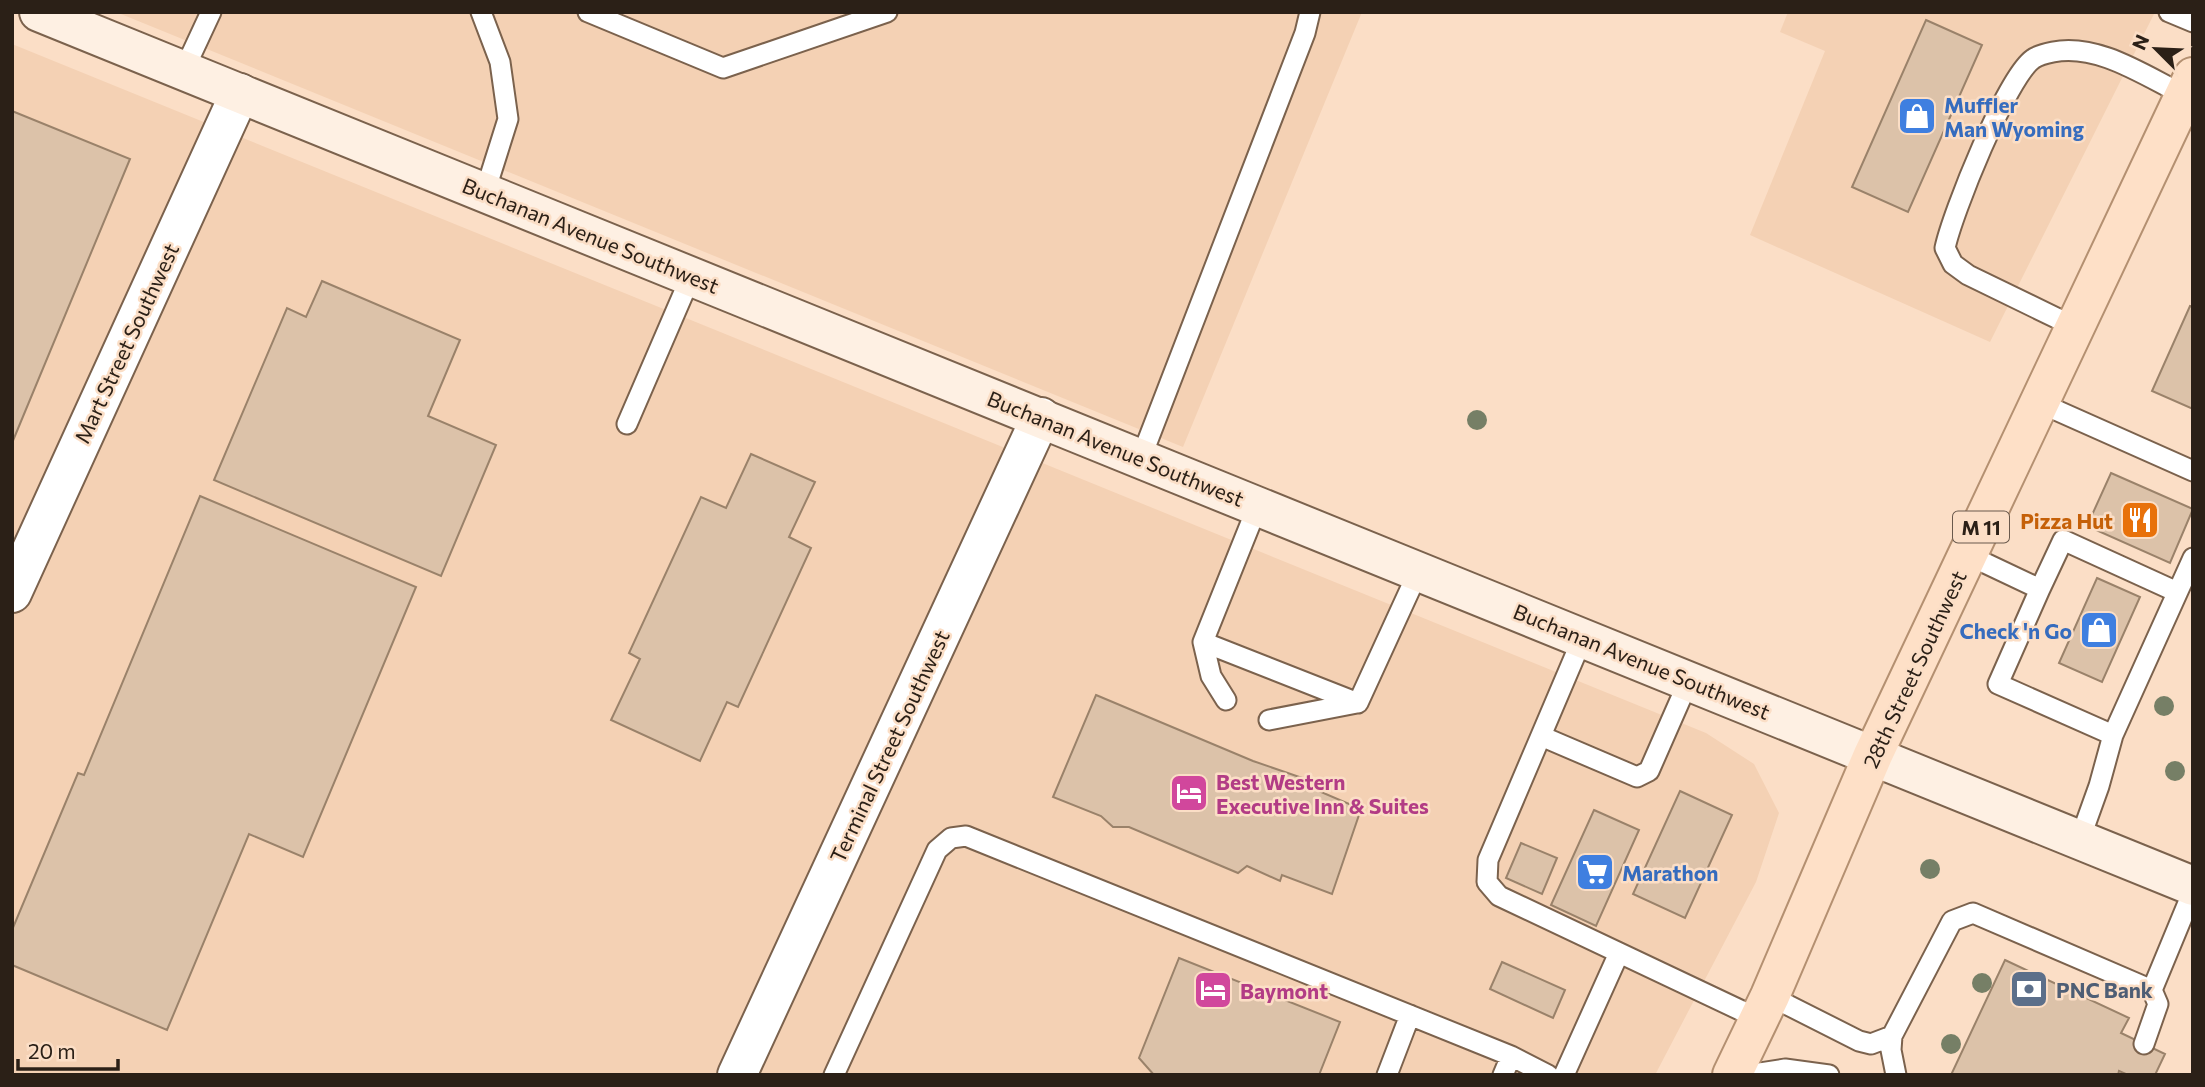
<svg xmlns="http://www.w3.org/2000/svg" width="2205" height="1087" viewBox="0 0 2205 1087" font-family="Commissioner,sans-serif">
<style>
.built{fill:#f4d1b4}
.building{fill:#dcc2a9;stroke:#9a826a;stroke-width:2}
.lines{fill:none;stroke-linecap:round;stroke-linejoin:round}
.lane-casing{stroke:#7b624d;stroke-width:23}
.street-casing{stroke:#7b624d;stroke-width:42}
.secondary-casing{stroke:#7b624d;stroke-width:42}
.primary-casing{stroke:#b49071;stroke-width:42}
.lane{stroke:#fff;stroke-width:19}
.street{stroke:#fff;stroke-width:38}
.secondary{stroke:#fef0e3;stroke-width:38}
.primary{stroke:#fee0c7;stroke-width:38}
.tree{fill:#767f66}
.labels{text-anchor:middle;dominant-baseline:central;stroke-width:5;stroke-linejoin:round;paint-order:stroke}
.shield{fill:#fbdec6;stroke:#69594c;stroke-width:2}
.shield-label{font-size:19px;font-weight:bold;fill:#2b2017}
.shop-label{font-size:21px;font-weight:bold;fill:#366cbe;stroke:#fbdec6;text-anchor:start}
.street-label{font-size:21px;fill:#2b2017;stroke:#fbdec6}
.food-label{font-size:21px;font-weight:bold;fill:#c56008;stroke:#fbdec6;text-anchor:end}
.hotel-label{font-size:21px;font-weight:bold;fill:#b23c85;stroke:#fbdec6;text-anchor:start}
.service-label{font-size:21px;font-weight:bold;fill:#4e5e75;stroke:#fbdec6;text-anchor:start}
</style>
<rect width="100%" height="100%" fill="#fbdec6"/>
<path class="built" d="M116,12H1362L1183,447Z
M1788,12H2155L1990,342L1750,235L1825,51L1780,32Z
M12,44L1706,733L1754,764L1779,813L1756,882L1655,1075H12Z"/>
<path class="building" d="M1926,20L1982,45L1908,212L1852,187Z
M12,111L130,159L12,443Z
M322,281L460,340L428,416L496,445L441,576L214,480L287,308L306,317Z
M2190,306L2193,307V409L2152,391Z
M751,454L815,482L789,537L811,548L738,707L727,702L700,761L611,720L640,659L629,653L701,497L726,508Z
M2111,473L2193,509L2170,563L2087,526Z
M200,496L416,587L303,857L249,834L167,1030L12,965V930L78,773L84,775Z
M2097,578L2140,597L2102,682L2059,663Z
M1096,695L1253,761L1317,783L1314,789L1361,809L1332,894L1282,875L1280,881L1247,866L1238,873L1129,827H1113L1101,816L1053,797Z
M1680,791L1732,815L1685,918L1633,894Z
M1594,810L1639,830L1596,926L1551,905Z
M1521,843L1557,858L1542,894L1506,878Z
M1179,958L1340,1022L1319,1075H1154L1139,1058Z
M2005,960L2129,1018L2121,1033L2165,1054L2155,1075H2128L2119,1071L2118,1075H1951Z
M1502,962L1565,990L1553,1018L1490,989Z"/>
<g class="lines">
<defs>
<path id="lane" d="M481,12L500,62L508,119L485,192
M588,12L723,68L887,12
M2169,12L2193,22
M184,70L211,12
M2075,327L1968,275L1953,264L1945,248C1952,214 2007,77 2033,59C2037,56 2048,53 2053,52C2098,43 2145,76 2184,95
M2040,403L2193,471
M627,424L691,276
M1141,458L1305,33L1310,12
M1258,505L1203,642L1358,703L1419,570
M1968,555L2040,589L1998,684L2113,735L2099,786L2080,839
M2040,589L2063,540L2177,592
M1583,637L1488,860L1487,882L1499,896L1759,1019
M1203,642L1211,676L1226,700
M1269,720L1357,703
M2113,735L2193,558
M1541,736L1637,777L1649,771L1689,680
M2152,990L2193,891
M1770,996L1859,1041L1871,1044L1892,1036L1952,921L1973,913L2152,990L2158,1004L2144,1044
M1892,1036L1891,1050L1896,1075
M834,1075L937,850L951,838L966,836L1511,1056
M1387,1075L1410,1015
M1503,1075L1511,1056L1548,1075
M1564,1075L1619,953
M1747,1075L1785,1069L1829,1075"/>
<path id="street" d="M12,593L240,93
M737,1075L1041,417"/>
<path id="secondary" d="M39,12L2193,886"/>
<path id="primary" d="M1732,1075L1770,996L1873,755L2193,77"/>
</defs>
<use href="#lane" class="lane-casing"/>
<use href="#street" class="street-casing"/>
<use href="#secondary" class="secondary-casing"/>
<use href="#primary" class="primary-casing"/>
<use href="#lane" class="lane"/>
<use href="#street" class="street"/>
<use href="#secondary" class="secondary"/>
<use href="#primary" class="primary"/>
</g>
<g class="tree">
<circle cx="1477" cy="420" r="10"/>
<circle cx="2164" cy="706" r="10"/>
<circle cx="2175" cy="771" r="10"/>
<circle cx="1930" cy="869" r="10"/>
<circle cx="1982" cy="983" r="10"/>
<circle cx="1951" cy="1044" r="10"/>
</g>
<defs>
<symbol id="shop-square" viewBox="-11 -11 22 22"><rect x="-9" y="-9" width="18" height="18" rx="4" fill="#3f7fe0" stroke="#fbdec6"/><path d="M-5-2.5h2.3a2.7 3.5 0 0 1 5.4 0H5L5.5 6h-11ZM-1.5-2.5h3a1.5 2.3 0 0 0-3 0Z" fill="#fff"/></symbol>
<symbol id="restaurant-square" viewBox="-11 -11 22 22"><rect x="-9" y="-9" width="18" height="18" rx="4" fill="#e8710a" stroke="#fbdec6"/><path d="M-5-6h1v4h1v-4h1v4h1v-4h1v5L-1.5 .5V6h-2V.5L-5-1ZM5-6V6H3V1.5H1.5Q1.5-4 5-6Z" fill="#fff"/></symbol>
<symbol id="hotel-square" viewBox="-11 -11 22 22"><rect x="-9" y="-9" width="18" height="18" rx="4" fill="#d1479c" stroke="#fbdec6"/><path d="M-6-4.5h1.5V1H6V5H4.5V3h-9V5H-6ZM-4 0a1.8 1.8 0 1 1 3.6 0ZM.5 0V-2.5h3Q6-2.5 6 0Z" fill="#fff"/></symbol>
<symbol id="supermarket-square" viewBox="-11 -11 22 22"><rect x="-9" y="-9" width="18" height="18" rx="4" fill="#3f7fe0" stroke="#fbdec6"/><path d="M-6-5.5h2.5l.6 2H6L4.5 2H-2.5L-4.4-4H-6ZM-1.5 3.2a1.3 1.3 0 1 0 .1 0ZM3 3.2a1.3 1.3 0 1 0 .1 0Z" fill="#fff"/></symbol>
<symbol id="bank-square" viewBox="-11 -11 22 22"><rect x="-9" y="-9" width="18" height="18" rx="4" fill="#5c6f8a" stroke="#fbdec6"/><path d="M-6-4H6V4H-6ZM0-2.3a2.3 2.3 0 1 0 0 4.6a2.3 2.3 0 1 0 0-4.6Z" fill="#fff"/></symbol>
</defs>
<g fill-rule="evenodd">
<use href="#shop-square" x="1895" y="94" width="44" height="44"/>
<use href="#restaurant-square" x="2118" y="498" width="44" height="44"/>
<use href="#shop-square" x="2077" y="608" width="44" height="44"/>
<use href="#hotel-square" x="1167" y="771" width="44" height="44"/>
<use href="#supermarket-square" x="1573" y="850" width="44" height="44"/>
<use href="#bank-square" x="2007" y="967" width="44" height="44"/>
<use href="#hotel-square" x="1191" y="968" width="44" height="44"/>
</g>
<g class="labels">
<rect class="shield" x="1953" y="511.5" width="56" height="31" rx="5"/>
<g class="shield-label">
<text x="1981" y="527">M 11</text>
</g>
<g class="shop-label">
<text x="1944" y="104">Muffler<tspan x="1944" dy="24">Man Wyoming</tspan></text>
<text x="2072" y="630" text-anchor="end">Check 'n Go</text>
<text x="1622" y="872">Marathon</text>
</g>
<g class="street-label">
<text transform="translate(591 235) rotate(22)">Buchanan Avenue Southwest</text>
<text transform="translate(126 343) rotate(-65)">Mart Street Southwest</text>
<text transform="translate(1116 448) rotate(22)">Buchanan Avenue Southwest</text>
<text transform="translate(1642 661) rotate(22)">Buchanan Avenue Southwest</text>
<text transform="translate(1914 669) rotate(-65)">28th Street Southwest</text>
<text transform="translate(889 746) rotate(-65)">Terminal Street Southwest</text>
</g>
<g class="food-label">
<text x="2113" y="520">Pizza Hut</text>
</g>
<g class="hotel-label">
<text x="1216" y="781">Best Western<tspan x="1216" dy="24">Executive Inn &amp; Suites</tspan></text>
<text x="1240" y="990">Baymont</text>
</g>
<g class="service-label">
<text x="2056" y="989">PNC Bank</text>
</g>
</g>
<rect width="2205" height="1087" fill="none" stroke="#2b2017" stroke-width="28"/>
<g transform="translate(2156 49) rotate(294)" stroke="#fbdec6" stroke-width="5" paint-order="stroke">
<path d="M0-5L12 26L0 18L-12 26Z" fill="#2b2017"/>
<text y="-10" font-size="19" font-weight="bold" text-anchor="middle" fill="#2b2017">N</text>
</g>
<path d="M18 1059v10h100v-10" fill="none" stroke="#2b2017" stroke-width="3.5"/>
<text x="28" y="1059" font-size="21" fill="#2b2017" stroke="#fbdec6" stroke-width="5" paint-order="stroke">20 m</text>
</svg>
